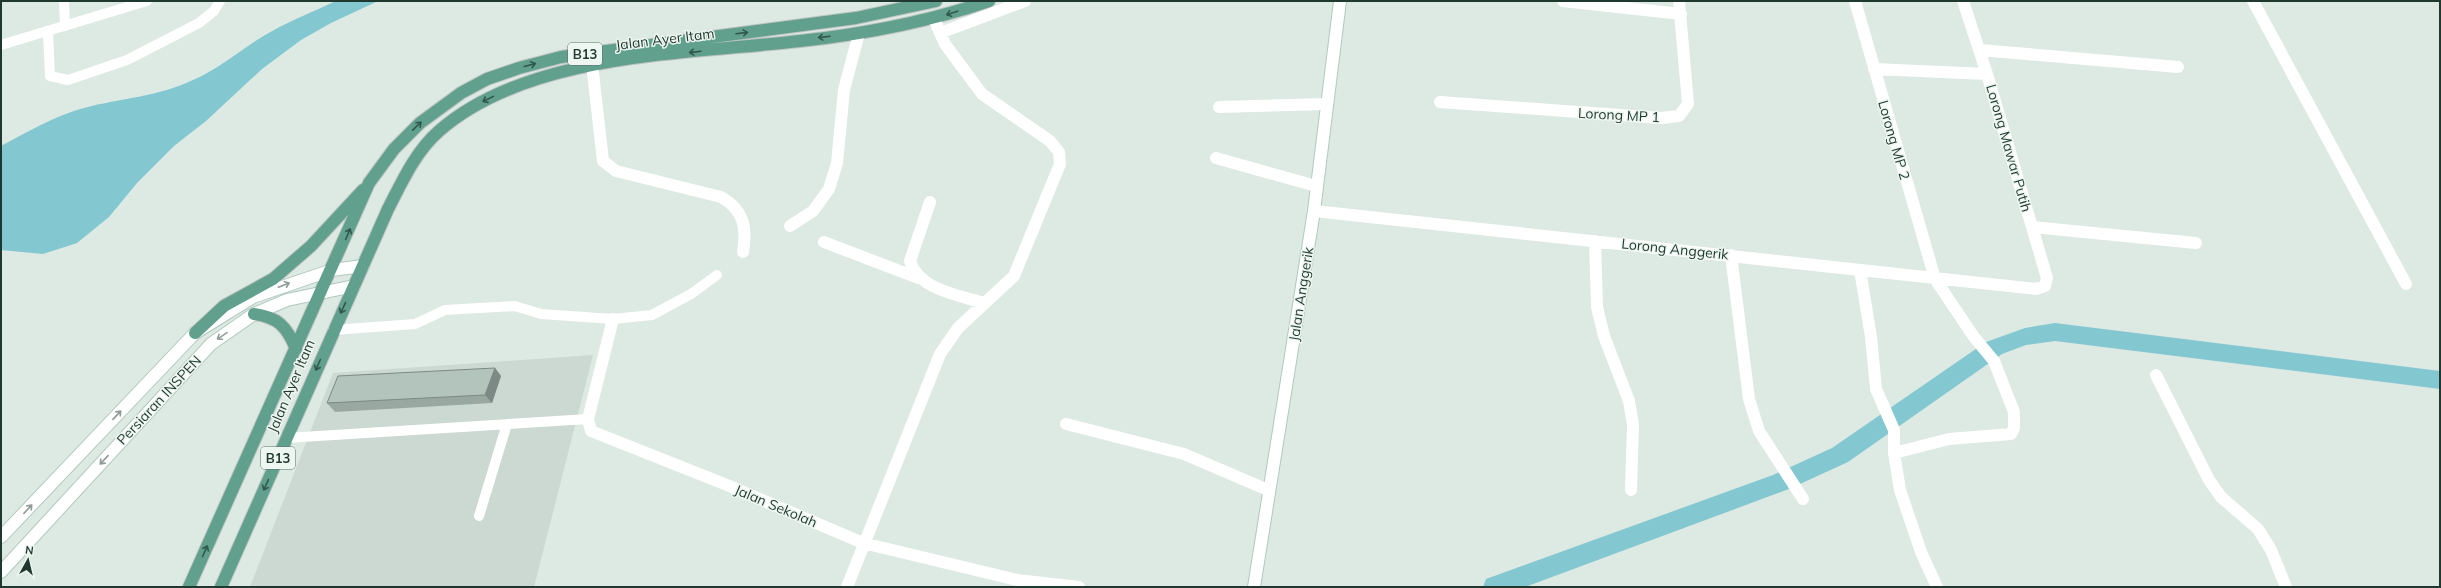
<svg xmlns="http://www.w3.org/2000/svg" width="2441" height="588" viewBox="0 0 2441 588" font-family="Mulish,sans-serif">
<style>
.built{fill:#cbd9d2}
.water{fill:#83c7d0}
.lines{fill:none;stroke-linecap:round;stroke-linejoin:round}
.canal{fill:#83c7d0;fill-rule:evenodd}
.secondary-casing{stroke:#b0c9bf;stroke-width:14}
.primary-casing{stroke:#bcc3c1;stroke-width:14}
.lane{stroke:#fff;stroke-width:10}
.street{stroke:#fff;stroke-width:12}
.secondary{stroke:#fff;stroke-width:12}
.primary{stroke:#60a08d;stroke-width:12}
.wall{fill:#99a9a2}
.shaded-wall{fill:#7d8984}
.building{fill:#b2c4bc;stroke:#7d8984}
.oneway{stroke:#32574c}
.oneway2{stroke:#8f9c98}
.labels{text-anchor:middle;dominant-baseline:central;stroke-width:3;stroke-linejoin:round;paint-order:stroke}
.shield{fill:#edf6f1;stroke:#5d716a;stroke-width:1}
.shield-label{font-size:13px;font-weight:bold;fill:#1f3830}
.street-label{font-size:14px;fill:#1f3830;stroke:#edf6f1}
</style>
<rect width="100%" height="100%" fill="#dde9e3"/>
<path class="built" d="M593,355L534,587H250L333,373Z"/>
<path class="water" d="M336,1H378L331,23L301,40L262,69L206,121L174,146L137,183L109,217L77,243L43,254L1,250V146C27,132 55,116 84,108C121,98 157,97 193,80C218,69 235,54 257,40C282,24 310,13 336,1Z"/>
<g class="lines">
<path class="canal" d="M2055,323L2440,371V389L2055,341L2026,345L2002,354L1848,462L1789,489L1525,587H1483L1486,579L1773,475L1832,448L1986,342L2025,328Z"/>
<defs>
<path id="secondary" d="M1,537L195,333L253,297L332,270L363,266
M1,572L211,344L254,314L287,300L354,286
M1254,587L1314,211L1340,1"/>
<path id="primary" d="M254,314C278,317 287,327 296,349
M195,333L224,306L273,279L311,246L363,190
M189,587L369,183L394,149L420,123L461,93L487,79L519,68L561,57L856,18L936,1
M221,587L388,209C402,182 415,152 439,131C528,53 687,54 800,41C865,34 927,22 989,1"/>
</defs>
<use href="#secondary" class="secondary-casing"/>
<use href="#primary" class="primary-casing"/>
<path class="lane" d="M64,1L65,26
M48,32L50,76L68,80L127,60L199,23L214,11L220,1
M1,45L147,1
M333,330L415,324L445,310L515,306L541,314L613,319L652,315L691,294L717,275
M286,438L588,419
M479,516L507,424"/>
<path class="street" d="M1563,1L1681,14
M1855,1L1935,279L1974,337L1994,361L2014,412V428L2011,434L1949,439L1894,453
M2253,1L2406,284
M940,33L1025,1
M1980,50L2178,67
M592,64L603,161L616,171L721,197C744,210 747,227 743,252
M1874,69L1987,74
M1440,102L1661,118L1679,116L1688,104L1679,1
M1219,107L1327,104
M1216,158L1316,186
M930,202L910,261C919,290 959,295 984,303
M1314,211L2036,289L2045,286L2047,278L1987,74L1963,1
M790,226L813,211L829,189L837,163L844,90L859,33
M2032,227L2196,243
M1595,241L1597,307L1604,336L1629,401L1633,425L1631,490
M824,242L918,278
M1731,255L1749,399L1759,431L1803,499
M1860,270L1871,337L1876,389L1894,430V453L1900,490L1921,552L1937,587
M613,319L588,419L591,431L727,485L863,543L1017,580L1079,587
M2156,375L2209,480L2221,497L2258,529L2271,550L2286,587
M1066,424L1184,454L1268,490
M847,587L940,354L958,328L1014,276L1060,164L1059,152L1050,141L982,94L945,44L934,19"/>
<use href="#secondary" class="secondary"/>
<use href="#primary" class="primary"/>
</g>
<path class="wall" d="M495,368L501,376L492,403L335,412L327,403Z"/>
<path class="shaded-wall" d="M495,368L501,376L492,403L485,395Z"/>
<path class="building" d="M495,368L485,395L327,403L338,376Z"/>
<defs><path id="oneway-shaft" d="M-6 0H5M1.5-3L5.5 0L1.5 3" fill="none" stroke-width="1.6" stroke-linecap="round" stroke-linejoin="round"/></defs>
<g class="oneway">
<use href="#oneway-shaft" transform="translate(952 13) rotate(162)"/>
<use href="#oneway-shaft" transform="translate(742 33) rotate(-7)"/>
<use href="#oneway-shaft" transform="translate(824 37) rotate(173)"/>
<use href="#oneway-shaft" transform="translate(695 52) rotate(173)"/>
<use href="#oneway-shaft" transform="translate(530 65) rotate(-15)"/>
<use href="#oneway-shaft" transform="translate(488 99) rotate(154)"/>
<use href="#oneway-shaft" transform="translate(417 126) rotate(-44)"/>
<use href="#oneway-shaft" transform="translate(348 234) rotate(-67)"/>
<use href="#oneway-shaft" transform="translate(343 308) rotate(115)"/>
<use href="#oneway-shaft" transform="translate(318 365) rotate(113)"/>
<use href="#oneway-shaft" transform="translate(266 485) rotate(114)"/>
<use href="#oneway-shaft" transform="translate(205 551) rotate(-66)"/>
</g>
<g class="oneway2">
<use href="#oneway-shaft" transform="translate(284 285) rotate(-21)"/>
<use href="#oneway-shaft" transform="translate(222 336) rotate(146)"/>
<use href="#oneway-shaft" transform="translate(117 415) rotate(-47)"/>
<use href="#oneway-shaft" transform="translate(104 460) rotate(133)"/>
<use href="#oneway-shaft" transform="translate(28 509) rotate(-47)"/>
</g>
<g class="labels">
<g class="shield">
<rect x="568" y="43" width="34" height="22" rx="3"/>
<rect x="261" y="447" width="34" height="22" rx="3"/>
</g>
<g class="shield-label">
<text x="585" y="54">B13</text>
<text x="278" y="458">B13</text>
</g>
<g class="street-label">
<text transform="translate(665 39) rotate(-7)">Jalan Ayer Itam</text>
<text transform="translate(1619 115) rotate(3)">Lorong MP 1</text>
<text transform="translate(1894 140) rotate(74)">Lorong MP 2</text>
<text transform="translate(2009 148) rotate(74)">Lorong Mawar Putih</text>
<text transform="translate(1675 249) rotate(6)">Lorong Anggerik</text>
<text transform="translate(1301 294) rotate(-81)">Jalan Anggerik</text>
<text transform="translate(291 386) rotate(-67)">Jalan Ayer Itam</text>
<text transform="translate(159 400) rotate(-47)">Persiaran INSPEN</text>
<text transform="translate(776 506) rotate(23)">Jalan Sekolah</text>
</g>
</g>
<rect width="2441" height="588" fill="none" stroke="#1f3830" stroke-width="4"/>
<g transform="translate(28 560) rotate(8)" stroke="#edf6f1" stroke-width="3" paint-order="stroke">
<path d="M0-3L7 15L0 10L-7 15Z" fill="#1f3830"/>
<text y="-6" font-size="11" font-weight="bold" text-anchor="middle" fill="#1f3830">N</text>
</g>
</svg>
